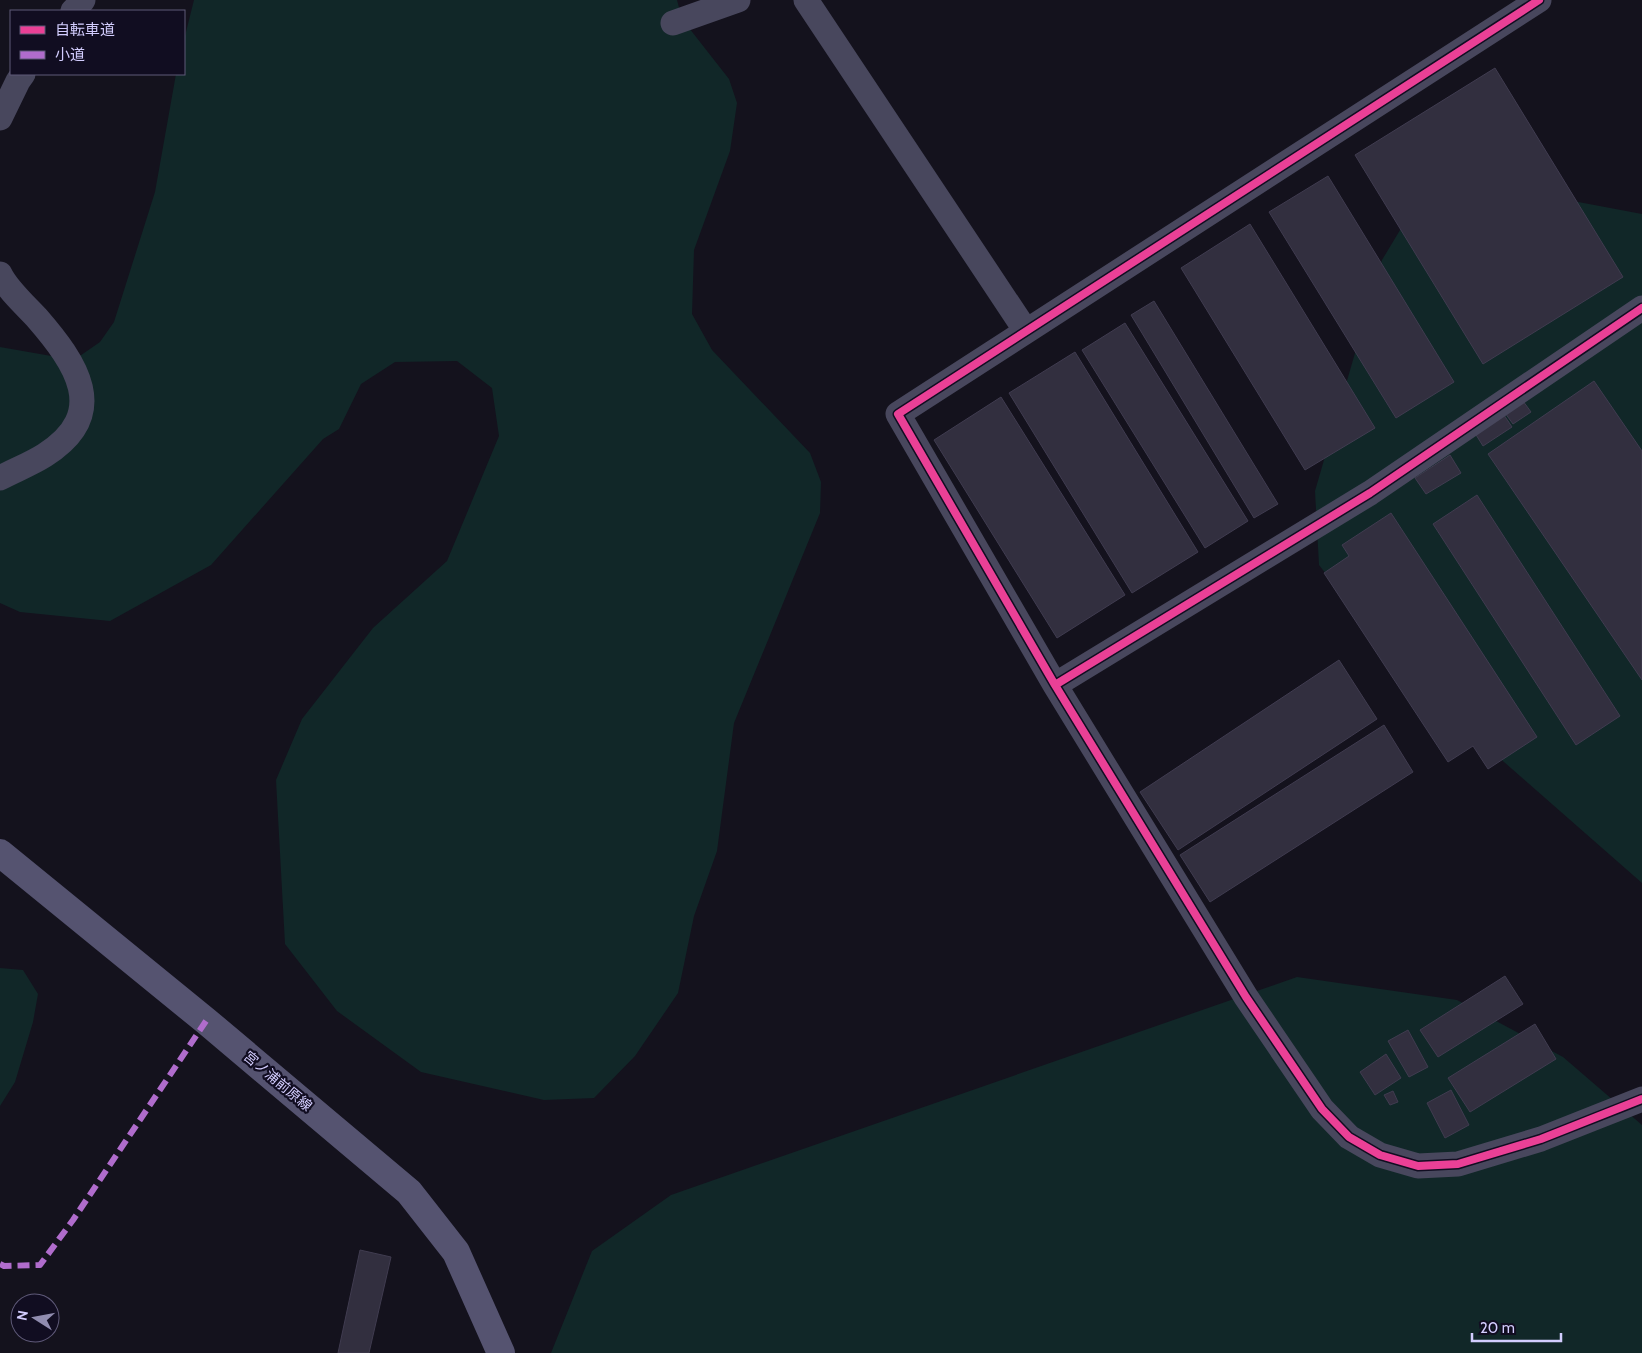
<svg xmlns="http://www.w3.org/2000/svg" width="1642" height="1353" font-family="Cabin,'Noto Sans JP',sans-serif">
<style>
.green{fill:#112728}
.building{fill:#322f3f;stroke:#403c50}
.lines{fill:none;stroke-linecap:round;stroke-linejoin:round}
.minor{stroke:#48475d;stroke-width:25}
.secondary{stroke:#555370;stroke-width:28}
.quiet{stroke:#b06ccc;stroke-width:6;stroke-dasharray:12 6;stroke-linecap:butt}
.cycleway-casing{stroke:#110d21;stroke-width:11}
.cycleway{stroke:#ea4096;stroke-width:8}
.labels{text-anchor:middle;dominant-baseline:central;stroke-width:4.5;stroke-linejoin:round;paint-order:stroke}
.street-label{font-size:14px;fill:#d3cdfe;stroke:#110d21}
</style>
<rect width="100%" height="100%" fill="#14121d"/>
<path class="green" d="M194,0H677L682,19L729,79L737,103L730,151L694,250L692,314L712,350L810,453L821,482L820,513L734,723L717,851L694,916L678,993L635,1056L594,1098L544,1100L421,1072L337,1011L285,944L276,780L302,719L373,628L447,561L499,436L492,388L457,361L395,362L361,384L339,429L323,439L211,565L110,621L20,612L0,603V347L74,360L100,342L114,322L155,192L176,74H184V40Z
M1426,187L1509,189L1642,214V883L1406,676L1319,565L1315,491L1382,260Z
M0,968L23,970L38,994L33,1022L15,1082L0,1106Z
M1297,977L1457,1000L1563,1057L1642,1125V1353H551L592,1251L671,1195Z"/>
<path class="building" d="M1495,68L1623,277L1483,364L1355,155Z
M1328,176L1454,382L1396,418L1269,212Z
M1250,224L1375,428L1305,470L1181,268Z
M1154,301L1278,504L1254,518L1131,315Z
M1125,323L1248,521L1205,548L1082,350Z
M1075,352L1198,552L1132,593L1009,393Z
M1594,381L1642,451V680L1488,454Z
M1001,397L1125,595L1057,638L934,440Z
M1523,401L1531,412L1513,424L1505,413Z
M1502,412L1512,427L1483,446L1473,430Z
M1450,455L1461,473L1426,494L1415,478Z
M1477,495L1620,716L1576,745L1433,524Z
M1391,513L1537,737L1488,769L1473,746L1448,762L1324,573L1349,556L1342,545Z
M1339,660L1377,719L1178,850L1140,792Z
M1384,725L1413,772L1210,902L1180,855Z
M1505,976L1523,1004L1438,1057L1420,1030Z
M1535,1024L1556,1059L1470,1112L1448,1078Z
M1408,1030L1428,1067L1409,1077L1388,1041Z
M1386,1054L1401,1078L1375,1095L1360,1072Z
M1451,1090L1469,1125L1445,1138L1427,1103Z
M1393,1091L1398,1102L1390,1105L1384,1095Z
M360,1250L391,1257L369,1353H338Z"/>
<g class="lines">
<path class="minor" d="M806,0L1026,331
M1539,0L898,414L1055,685L1246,997L1322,1109L1349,1137L1380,1155L1418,1166L1458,1164L1541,1139L1642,1099
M73,11L83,0
M673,23L738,0
M0,118L18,81L23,74
M0,274C7,289 26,306 37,318C76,363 111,413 45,455C31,464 15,470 0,478
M1055,685L1370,493L1642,308"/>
<path class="secondary" d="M0,853L206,1021L409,1192L456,1252L501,1353"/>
<path class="quiet" d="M0,1264L4,1266L40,1265L73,1220L206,1021"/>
<defs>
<path id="cycleway" d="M1539,0L898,414L1055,685L1246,997L1322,1109L1349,1137L1380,1155L1418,1166L1458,1164L1541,1139L1642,1099
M1055,685L1370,493L1642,308"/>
</defs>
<use href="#cycleway" class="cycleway-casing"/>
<use href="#cycleway" class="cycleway"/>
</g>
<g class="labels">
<g class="street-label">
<text transform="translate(278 1081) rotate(40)">宮ノ浦前原線</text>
</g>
</g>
<rect x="10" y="10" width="175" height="65" fill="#110d21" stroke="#5f5a79"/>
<rect x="20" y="26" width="25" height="8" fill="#ea4096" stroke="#5f5a79"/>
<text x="55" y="35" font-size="15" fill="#d3cdfe">自転車道</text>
<rect x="20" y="51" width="25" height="8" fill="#b06ccc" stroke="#5f5a79"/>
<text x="55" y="60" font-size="15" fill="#d3cdfe">小道</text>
<g transform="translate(35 1318) rotate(281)"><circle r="24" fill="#110d21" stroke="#5f5a79"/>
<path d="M0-4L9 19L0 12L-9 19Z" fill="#908caf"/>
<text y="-8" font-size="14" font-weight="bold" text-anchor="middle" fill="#d3cdfe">N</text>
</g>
<path d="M1472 1333v8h89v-8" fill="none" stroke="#d3cdfe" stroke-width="2.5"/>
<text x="1480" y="1333" font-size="15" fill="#d3cdfe" stroke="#110d21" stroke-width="4" paint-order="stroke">20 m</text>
</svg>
